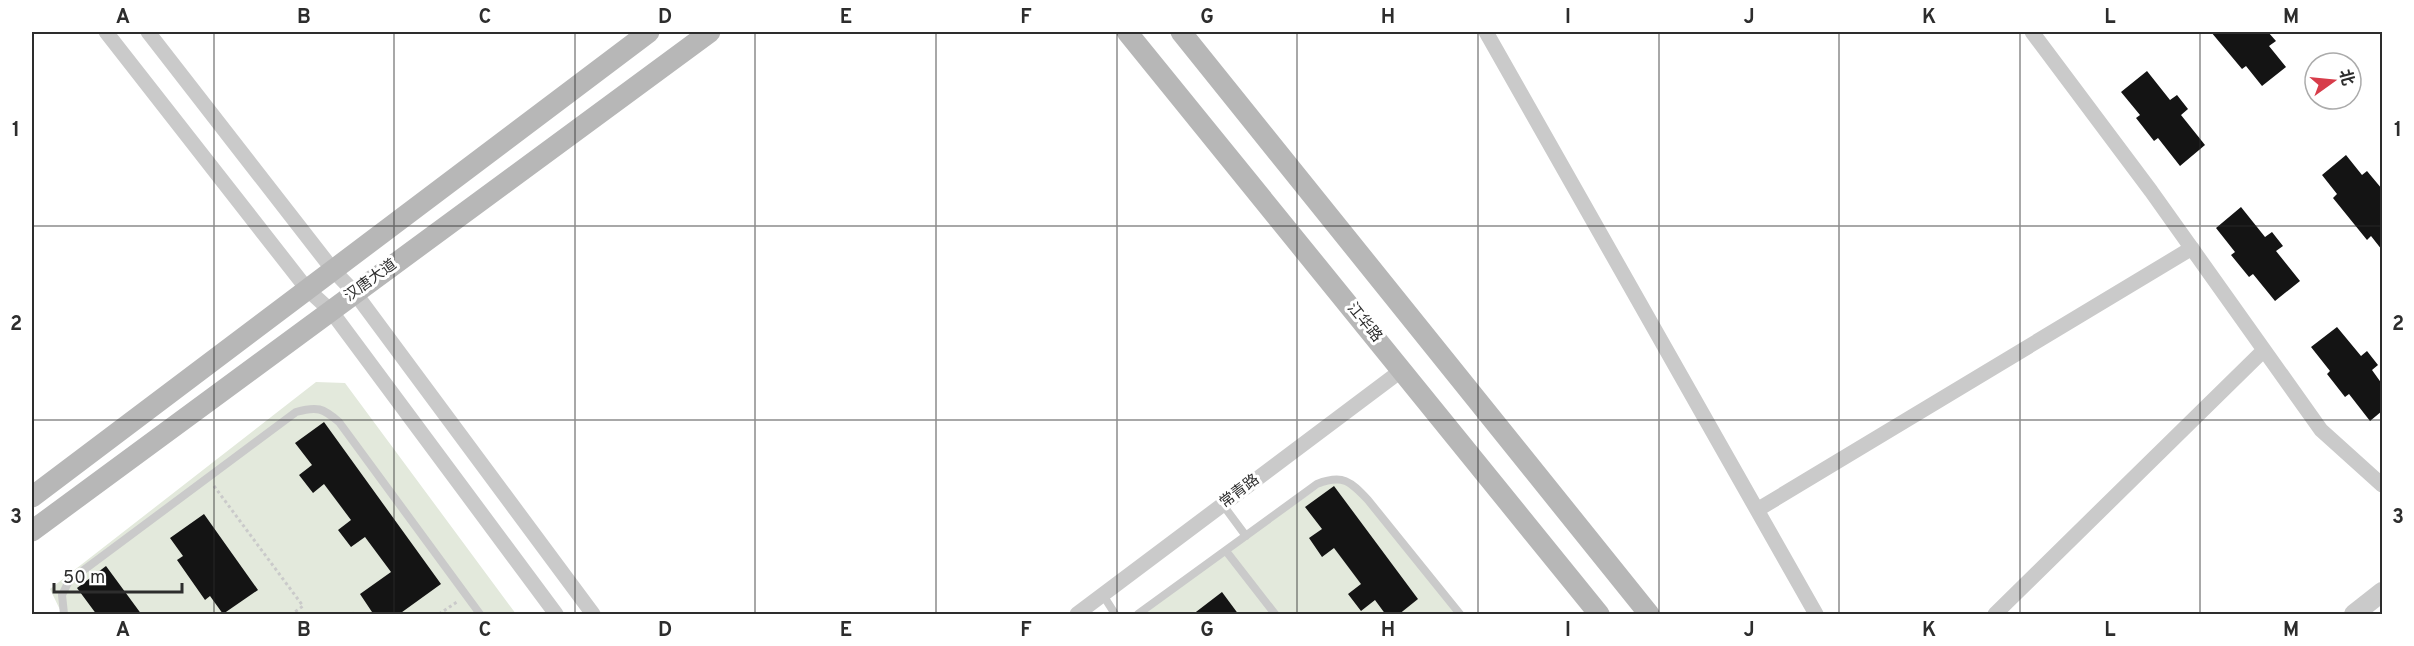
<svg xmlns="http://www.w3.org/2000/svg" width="2414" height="646" font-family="Overpass,'Noto Sans SC',sans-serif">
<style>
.green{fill:#e3e9dc}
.building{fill:#141414}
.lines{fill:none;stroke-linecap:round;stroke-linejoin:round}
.path{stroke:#cacaca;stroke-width:3;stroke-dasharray:3 3;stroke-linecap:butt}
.service{stroke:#cacaca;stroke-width:8}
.minor{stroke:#cacaca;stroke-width:15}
.tertiary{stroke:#cacaca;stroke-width:20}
.secondary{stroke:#b7b7b7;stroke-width:21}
.grid{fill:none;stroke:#2d2d2d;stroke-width:1.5;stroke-opacity:0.55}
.labels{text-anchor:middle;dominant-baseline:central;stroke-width:6;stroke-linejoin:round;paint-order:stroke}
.street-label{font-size:15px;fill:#2d2d2d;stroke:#fff}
.neatline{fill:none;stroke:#2d2d2d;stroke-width:2}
.grid-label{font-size:20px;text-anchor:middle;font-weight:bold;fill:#2d2d2d}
</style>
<rect width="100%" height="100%" fill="#fff"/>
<path class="green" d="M316,382L345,383L516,614H62L50,589Z
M1334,477L1351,483L1460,614H1138Z"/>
<path class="building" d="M2211,32H2268L2276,41L2269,46L2286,67L2262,86L2246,66L2242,69Z
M2147,71L2170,100L2177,95L2188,109L2181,115L2205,145L2180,166L2158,138L2154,141L2136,118L2140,115L2121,92Z
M2346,155L2362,175L2367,171L2382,189V250L2371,236L2367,240L2333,198L2337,194L2322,175Z
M2241,207L2265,237L2272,232L2283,246L2276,251L2300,281L2275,301L2253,274L2249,277L2231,255L2235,252L2216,228Z
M2337,327L2361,356L2367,351L2378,365L2372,370L2382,384V411L2370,421L2349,394L2345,397L2327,374L2330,371L2311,347Z
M324,422L441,584L398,615H374L360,594L391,572L365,537L351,547L338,530L351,520L324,484L313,493L299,475L312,465L295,443Z
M1334,486L1418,599L1398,615H1386L1375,600L1361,611L1348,594L1361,584L1334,548L1322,557L1309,538L1322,529L1305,507Z
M204,514L258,590L223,614L210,596L205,600L177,560L183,556L170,538Z
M106,566L142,615H97L77,588Z
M1222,592L1239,615H1192Z"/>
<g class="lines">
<path class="path" d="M214,486L303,606L292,614
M351,614L354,613L356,614
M439,614L457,602"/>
<path class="service" d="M1223,505L1246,536
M1226,551L1275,614
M1103,595L1115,614
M64,614L62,595L69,581L296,412C317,406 323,408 339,422L480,614
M1138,614L1317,484C1343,474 1350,481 1368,500L1460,614"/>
<path class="minor" d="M106,32L307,289L331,311L556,614
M148,32L333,270L355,293L593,614
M1486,32L1816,614
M2032,32L2151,191L2321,430L2382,485
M1757,510L2192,248
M1077,614L1402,370
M1995,614L2263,351"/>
<path class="tertiary" d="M2354,614L2382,592"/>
<path class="secondary" d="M1127,32L1599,614
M1181,32L1649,614
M32,497L649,32
M32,531L710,32"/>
</g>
<path class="grid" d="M214,32V614M394,32V614M575,32V614M755,32V614M936,32V614M1117,32V614M1297,32V614M1478,32V614M1659,32V614M1839,32V614M2020,32V614M2200,32V614M32,226H2382M32,420H2382"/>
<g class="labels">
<g class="street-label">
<text transform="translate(371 281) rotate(-36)">汉唐大道</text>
<text transform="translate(1364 323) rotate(51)">江华路</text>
<text transform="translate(1240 492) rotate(-37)">常青路</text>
</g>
</g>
<rect width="2414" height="646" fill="none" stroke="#ffffff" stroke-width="66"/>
<g transform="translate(2333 81) rotate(75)"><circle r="28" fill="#ffffff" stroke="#ababab" stroke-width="1.5"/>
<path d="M0-4.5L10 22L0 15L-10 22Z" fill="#d73c4a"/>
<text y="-9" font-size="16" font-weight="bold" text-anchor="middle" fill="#2d2d2d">北</text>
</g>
<path d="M54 583v9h128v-9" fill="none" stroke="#2d2d2d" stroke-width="3"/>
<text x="63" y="583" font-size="18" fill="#2d2d2d" stroke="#ffffff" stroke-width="4.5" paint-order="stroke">50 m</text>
<rect x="33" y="33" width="2348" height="580" class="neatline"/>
<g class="grid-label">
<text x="123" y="23">A</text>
<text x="304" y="23">B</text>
<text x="485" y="23">C</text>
<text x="665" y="23">D</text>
<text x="846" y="23">E</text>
<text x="1026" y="23">F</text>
<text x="1207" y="23">G</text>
<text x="1388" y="23">H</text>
<text x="1568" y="23">I</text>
<text x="1749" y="23">J</text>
<text x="1929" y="23">K</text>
<text x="2110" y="23">L</text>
<text x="2291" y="23">M</text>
<text x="16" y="136">1</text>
<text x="2398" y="136">1</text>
<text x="16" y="330">2</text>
<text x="2398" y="330">2</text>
<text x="16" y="523">3</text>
<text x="2398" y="523">3</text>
<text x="123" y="636">A</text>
<text x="304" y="636">B</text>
<text x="485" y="636">C</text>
<text x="665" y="636">D</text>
<text x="846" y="636">E</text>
<text x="1026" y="636">F</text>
<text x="1207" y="636">G</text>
<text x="1388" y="636">H</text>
<text x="1568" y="636">I</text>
<text x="1749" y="636">J</text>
<text x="1929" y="636">K</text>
<text x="2110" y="636">L</text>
<text x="2291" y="636">M</text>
</g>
</svg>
